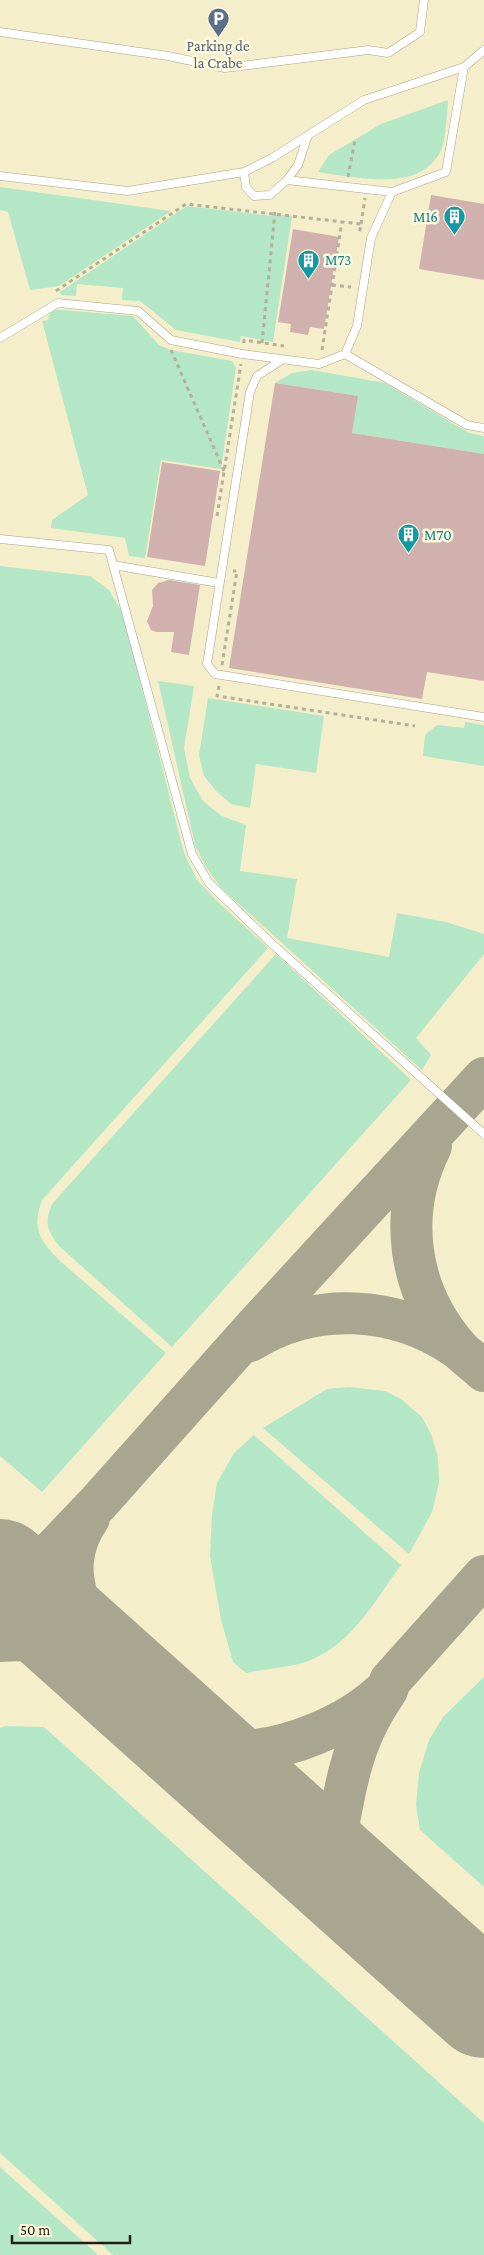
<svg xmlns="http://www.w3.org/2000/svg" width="484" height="2255" font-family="'Crimson Pro',serif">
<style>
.built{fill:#f5eecb}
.green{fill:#b4e7c6}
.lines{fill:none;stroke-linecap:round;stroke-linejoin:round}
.taxiway{stroke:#a9a690;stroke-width:42}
.runway{stroke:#a9a690;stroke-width:106}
.building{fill:#d0b1ae}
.service-casing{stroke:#a8a389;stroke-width:9}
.path{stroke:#b4b09a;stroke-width:3;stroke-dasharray:4 4;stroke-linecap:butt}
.service{stroke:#fff;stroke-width:8}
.labels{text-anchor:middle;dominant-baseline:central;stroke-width:5;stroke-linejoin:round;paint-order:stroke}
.service-label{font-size:15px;fill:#4e5e75;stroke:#fffade}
.culture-label{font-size:15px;fill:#0d838f;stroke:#fffade;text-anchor:start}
</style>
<rect width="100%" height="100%" fill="#fffade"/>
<path class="built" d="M0,0H484V2255H0Z"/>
<path class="green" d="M448,100C447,114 446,139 441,150C421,194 355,177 318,172L329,155L381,124Z
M0,187L171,211L59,286L30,290L8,212L0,210Z
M187,206L272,216L273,214L292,216L273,342L241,336L240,342L176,330L140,301L122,300L123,288L77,284L76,296L61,295L60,292Z
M50,309L133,316L159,345L171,350L232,361L236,367L221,469L161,460L145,558L129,556L125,538L51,528L52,520L88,495L42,321L48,320Z
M312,370L385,383L469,433L484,436V454L352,433L357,396L275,383L292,373Z
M0,566L90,576L109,590L123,614L184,853L197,880L218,902L268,948L42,1200C32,1229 39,1239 59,1260L166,1353L42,1492L0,1456Z
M158,681L194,686L184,748L190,778L203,801L222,816L246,825L240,871L297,879L287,938L389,957L397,913L446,922L484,934V954L416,1038L431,1055L422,1070L220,887L205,865L195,845Z
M208,698L324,716L316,773L256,764L250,808L231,804L216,791L204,776L199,755Z
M465,722L484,725V766L423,756L425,735L437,725L464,728Z
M276,954L411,1080L172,1347L59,1246C47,1229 44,1224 52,1204Z
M349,1387L385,1391L401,1399L422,1417L431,1434L438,1457L439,1483L432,1512L409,1554L263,1428L327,1389Z
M254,1435L401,1565C376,1599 354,1641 313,1659C293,1668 267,1668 246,1673L233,1662L221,1620L210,1556L212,1515L217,1483L234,1453Z
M484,1677V1887L420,1830L416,1805L419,1773L429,1740L443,1717Z
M6,1726L44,1727L484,2123V2255H113L0,2153V1728Z
M0,2167L98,2255H0Z"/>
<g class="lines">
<path class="taxiway" d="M431,1146C397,1214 408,1291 458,1348C465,1356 476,1363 484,1371
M250,1341C314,1301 395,1305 457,1348
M89,1518C80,1531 74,1546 73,1561C70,1586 90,1648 105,1668
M0,1606L99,1502L256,1326L484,1078
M0,1641C40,1638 73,1643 105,1668
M179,1732C197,1743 219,1751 241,1751C288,1750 347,1725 381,1694
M364,1897C352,1884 341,1865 338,1847C336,1831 340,1816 343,1801C351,1758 362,1726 387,1690L390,1681L484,1576"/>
<path class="runway" d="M0,1572L484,2005"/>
</g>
<path class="building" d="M431,195L484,204V280L419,269Z
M293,229L339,237L324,329L310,327L308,335L290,332L291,324L278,322Z
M275,383L358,396L352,433L484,454V681L427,672L422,699L229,668Z
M162,462L220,471L205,566L147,557Z
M169,580L200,585L189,655L171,652L174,632H156L151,630L147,621L153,606L152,590L158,583Z"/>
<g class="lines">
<defs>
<path id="service" d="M0,32L168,56L225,68L368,50L388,53L420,32L424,0
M244,172L246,187L254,196L270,195L287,180L298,165L308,135
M0,176L128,191L244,172L272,158L364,100L464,67L484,50
M287,180L392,192L446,172L464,67
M0,338L58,303L138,311L171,340L242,354L319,364L345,354L357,326L371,238L392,192
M345,354L467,425L484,428
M282,360L257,376L250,392L207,664L215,674L484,717
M0,539L109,550L192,854L209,883L270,942L484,1134
M113,565L219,583"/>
</defs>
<use href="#service" class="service-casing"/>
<path class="path" d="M348,177L355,140
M361,224L365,198
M332,285L351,287
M56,291L186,204L361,224L359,235
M244,343V340L284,346
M262,343L275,212
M171,350L224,471
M322,350L342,221
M217,516L241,364
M222,665L237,571H233
M219,686L217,696L415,726"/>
<use href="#service" class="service"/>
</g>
<defs>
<symbol id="parking-pin" viewBox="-11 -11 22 30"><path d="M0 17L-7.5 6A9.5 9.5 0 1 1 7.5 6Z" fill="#5c6f8a" stroke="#fffade"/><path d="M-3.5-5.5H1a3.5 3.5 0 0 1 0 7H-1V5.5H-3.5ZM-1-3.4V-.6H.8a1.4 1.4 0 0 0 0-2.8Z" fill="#fff"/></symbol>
<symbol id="building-pin" viewBox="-11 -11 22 30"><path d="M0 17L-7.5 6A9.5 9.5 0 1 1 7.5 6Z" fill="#0f9aa8" stroke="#fffade"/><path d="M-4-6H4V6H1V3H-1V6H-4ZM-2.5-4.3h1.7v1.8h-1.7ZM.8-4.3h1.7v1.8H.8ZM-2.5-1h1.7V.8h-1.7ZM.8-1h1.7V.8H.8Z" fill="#fff"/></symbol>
</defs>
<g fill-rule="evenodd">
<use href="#parking-pin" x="206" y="6" width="25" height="34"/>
<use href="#building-pin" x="442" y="204" width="25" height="34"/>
<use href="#building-pin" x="296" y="248" width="25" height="34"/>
<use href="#building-pin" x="396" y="522" width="25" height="34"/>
</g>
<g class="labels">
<g class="service-label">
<text x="218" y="46">Parking de<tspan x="218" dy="17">la Crabe</tspan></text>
</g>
<g class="culture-label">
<text x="438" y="217" text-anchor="end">M16</text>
<text x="325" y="260">M73</text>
<text x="424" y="535">M70</text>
</g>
</g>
<path d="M12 2235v8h118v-8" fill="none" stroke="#201e14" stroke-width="2.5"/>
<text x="20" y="2235" font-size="15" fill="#201e14" stroke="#fffade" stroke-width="4" paint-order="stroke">50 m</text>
</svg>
